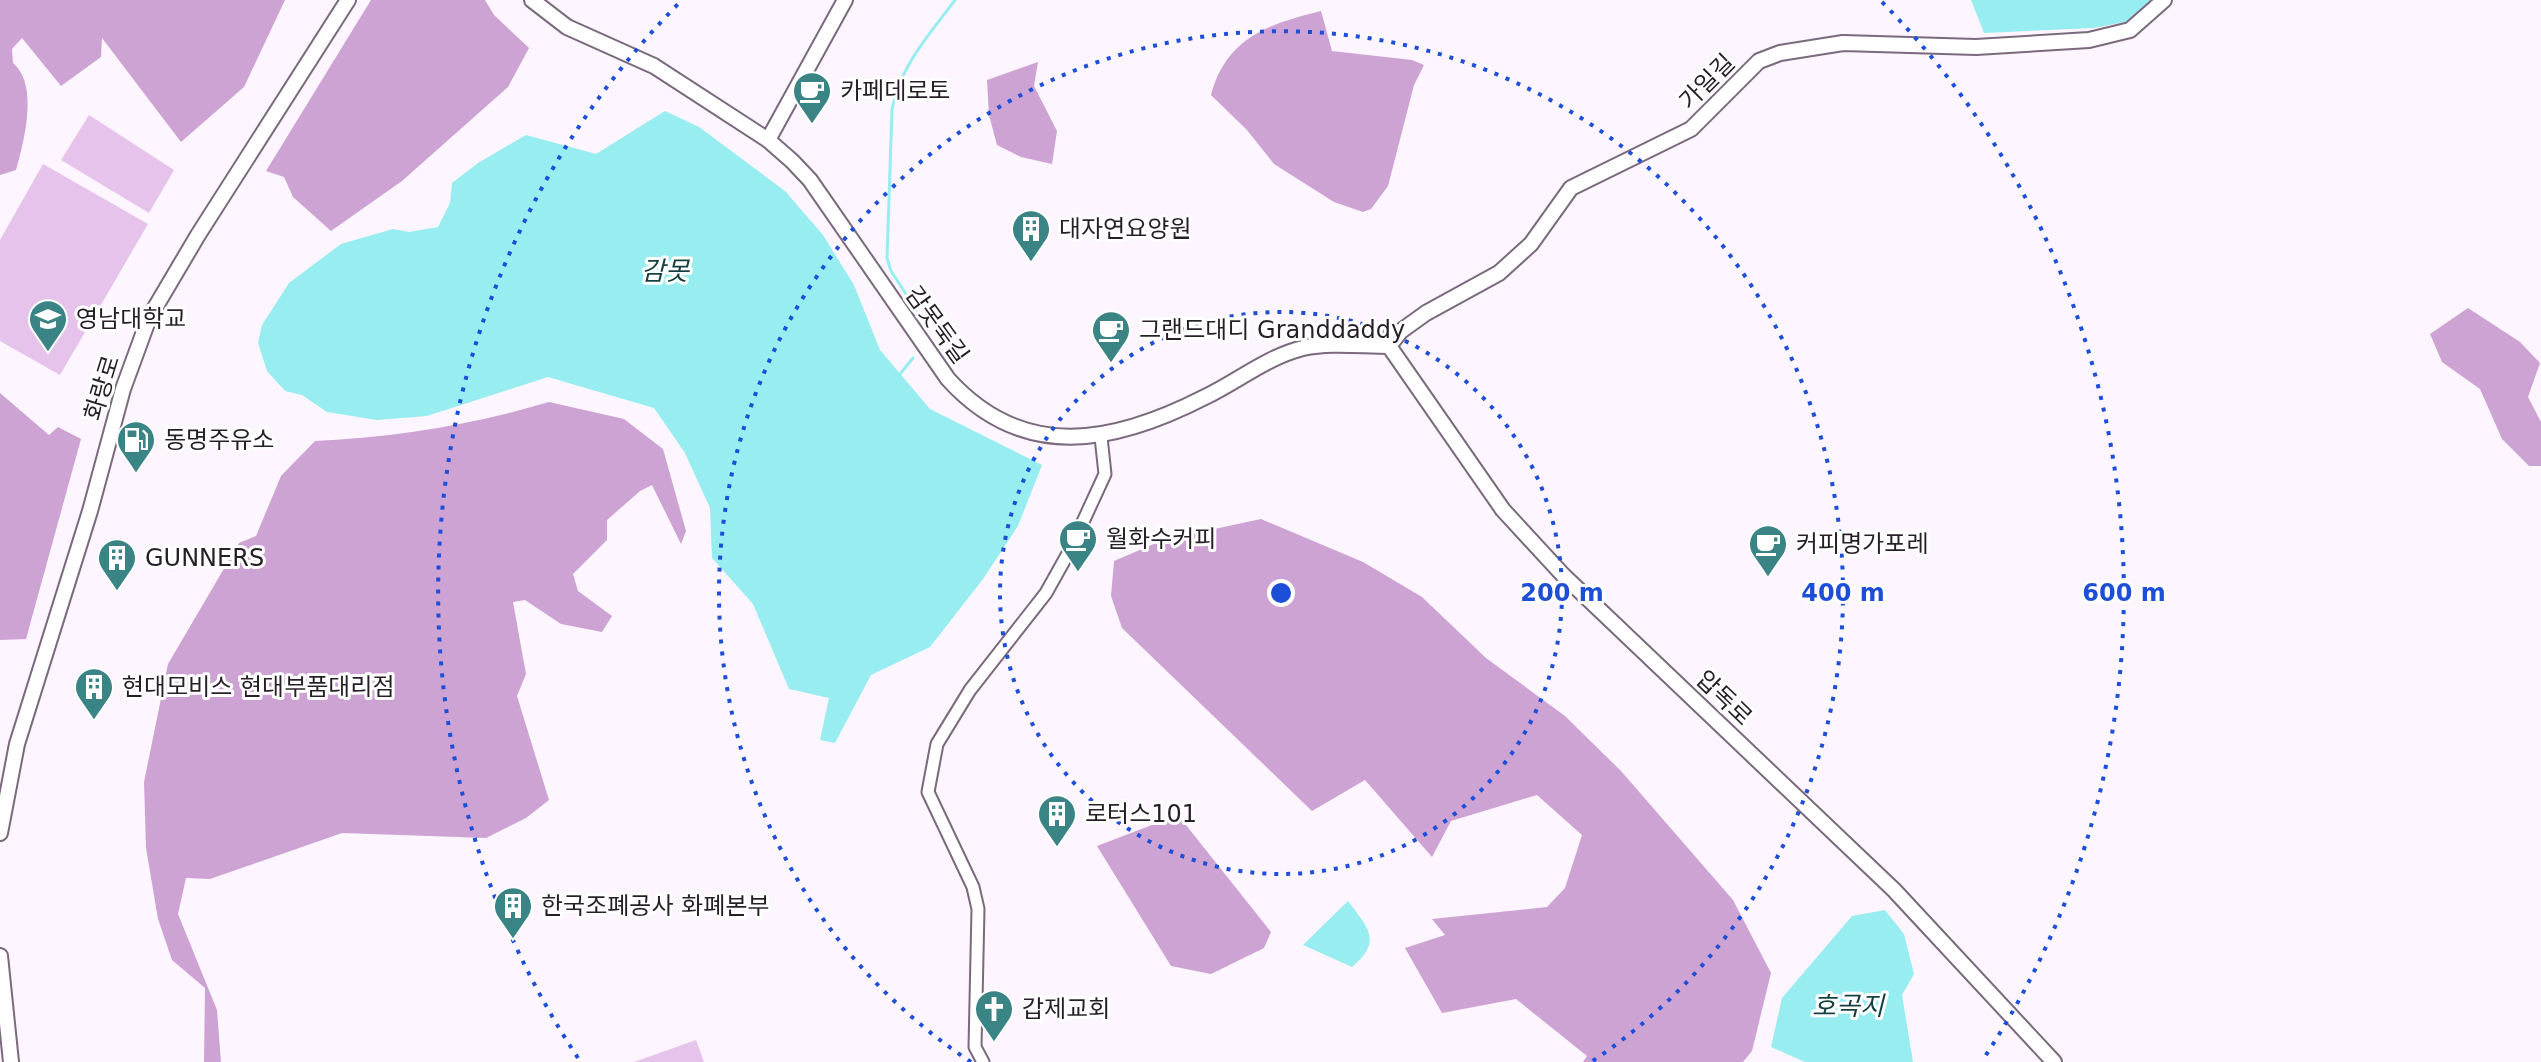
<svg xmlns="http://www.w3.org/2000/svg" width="2541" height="1062" font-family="'DejaVu Sans','Noto Sans KR',sans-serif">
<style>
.green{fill:#e5c3eb}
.forest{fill:#cda3d4}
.water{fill:#97edef}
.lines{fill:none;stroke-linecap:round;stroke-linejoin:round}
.stream{stroke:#97edef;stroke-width:3}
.minor-casing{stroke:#7b697e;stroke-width:15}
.tertiary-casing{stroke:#7b697e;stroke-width:18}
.minor{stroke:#fff;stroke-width:11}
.tertiary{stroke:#fff;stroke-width:14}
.ring{fill:none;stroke:#1d4ed8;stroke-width:4;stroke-dasharray:4 8}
.labels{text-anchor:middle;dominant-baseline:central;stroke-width:6;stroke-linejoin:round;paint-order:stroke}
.street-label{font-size:24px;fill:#271f28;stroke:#fff}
.poi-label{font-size:24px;fill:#271f28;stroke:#fff;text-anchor:start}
.water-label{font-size:26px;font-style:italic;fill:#163f40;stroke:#fff}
.centre{fill:#1d4ed8;stroke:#fff;stroke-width:4}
.ring-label{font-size:24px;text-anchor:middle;font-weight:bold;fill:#1d4ed8;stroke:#fff;stroke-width:6;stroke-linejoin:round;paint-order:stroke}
</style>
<rect width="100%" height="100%" fill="#fdf5ff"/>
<path class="green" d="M89,115L174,170L149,213L61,160Z
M43,164L148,224L60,375L0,341V240Z
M696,1040L704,1062H634Z"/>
<path class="forest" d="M0,0H285L244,87L181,142L102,38L101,57L61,86L22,38L12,49L13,63C39,85 24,141 16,170L0,175Z
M371,0H485L494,15L529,48L508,87L402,181L331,231L293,197L284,177L266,171Z
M1321,11L1332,51L1412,60L1424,65L1414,85L1388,186L1371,209L1363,212L1334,202L1274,164L1247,130L1211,95C1226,38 1268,24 1321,11Z
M1038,62L1034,86L1057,131L1052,164L1021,157L997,145L989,115L987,80Z
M2468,308L2520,342L2540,363L2528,397L2541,422V466H2529L2502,439L2480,389L2442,362L2430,334Z
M0,393L49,435L58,427L81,439L26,639L0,640Z
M549,402L624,419L663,449L686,531L681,544L652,485L640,491L607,520V540L573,574L578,591L612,616L602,632L561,624L525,600L513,602L526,674L517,696L549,800L526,818L486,838L342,833L210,879L186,878L178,914L217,1010L221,1062H204L205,988L172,960L158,919L146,848L144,782L168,664L239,543L256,536L281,476L315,441C396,437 471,425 549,402Z
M1261,519L1363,562L1422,597L1486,658L1565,716L1621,771L1733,900L1771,973L1752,1051L1743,1062H1583L1587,1056L1516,999L1442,1013L1405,948L1445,935L1432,919L1547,907L1565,888L1582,835L1537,795L1451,821L1432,857L1365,780L1312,811L1122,628L1111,596L1114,561L1163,540Z
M1178,815L1271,932L1264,948L1211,974L1171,966L1097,846Z"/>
<path class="water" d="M1971,0H2154L2129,21L2094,28L1984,33Z
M665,111L699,127L785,191L823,235L854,285L880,350L930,409L1042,465L1018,526L983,579L930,647L871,675L835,743L820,740L829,698L789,689L753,604L712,558L710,508L685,453L654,408L548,377L427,416L377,420L327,412L302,395L285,391L267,371L258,343L262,325L289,283L341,244L393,229L409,232L438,227L450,203L452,183L478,163L526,135L596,154Z
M1348,901C1368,928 1383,941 1352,967L1303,945Z
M1885,910L1904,934L1914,974L1902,995L1913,1062H1805L1771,1047L1782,998L1852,916Z"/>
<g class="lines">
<path class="stream" d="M921,317L891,271L887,258L892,110C899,67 930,34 955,0
M900,374L913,358"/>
<defs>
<path id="minor" d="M983,1062L975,1047L978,909L973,887L928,792L937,744L970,690L1046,593L1070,550L1105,474L1101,437"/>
<path id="tertiary" d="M532,0L567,27L654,66L768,140L792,161L810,180L948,379C1024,463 1115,443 1205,397C1238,381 1267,357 1303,348C1330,342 1361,346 1389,346
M768,140L845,0
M1389,346L1503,510L1563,575L1894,890L2054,1062
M1389,346L1401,331L1426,313L1499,273L1531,244L1571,188L1691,129L1759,61L1780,53L1843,43L1976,47L2089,40L2130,30L2164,0
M0,833L17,744L90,511L123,389L149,318L198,235L348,0
M0,956L11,1062"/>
</defs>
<use href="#minor" class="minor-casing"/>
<use href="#tertiary" class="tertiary-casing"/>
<use href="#minor" class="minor"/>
<use href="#tertiary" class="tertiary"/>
</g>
<g class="ring">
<circle cx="1281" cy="593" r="281"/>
<path d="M971 1062A562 562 0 1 1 1591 1062"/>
<path d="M578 1058A843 843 0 0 1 680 2M1882 2A843 843 0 0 1 1984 1058"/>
</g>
<defs>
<symbol id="cafe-pin" viewBox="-11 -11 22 30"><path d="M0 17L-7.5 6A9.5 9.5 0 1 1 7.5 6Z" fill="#3b8486" stroke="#fff"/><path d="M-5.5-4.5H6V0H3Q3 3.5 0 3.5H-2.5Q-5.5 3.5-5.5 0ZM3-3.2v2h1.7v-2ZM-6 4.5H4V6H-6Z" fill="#fff"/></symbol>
<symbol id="building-pin" viewBox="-11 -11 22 30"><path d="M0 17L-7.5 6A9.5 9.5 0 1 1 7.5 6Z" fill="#3b8486" stroke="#fff"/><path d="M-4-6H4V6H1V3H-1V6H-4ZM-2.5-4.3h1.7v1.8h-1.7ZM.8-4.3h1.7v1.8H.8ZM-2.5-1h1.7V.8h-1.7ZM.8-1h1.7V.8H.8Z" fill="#fff"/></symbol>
<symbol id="university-pin" viewBox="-11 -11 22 30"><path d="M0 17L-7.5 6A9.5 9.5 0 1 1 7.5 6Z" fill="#3b8486" stroke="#fff"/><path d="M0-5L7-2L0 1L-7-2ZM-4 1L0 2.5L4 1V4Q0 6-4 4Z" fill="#fff"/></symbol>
<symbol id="fuel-pin" viewBox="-11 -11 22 30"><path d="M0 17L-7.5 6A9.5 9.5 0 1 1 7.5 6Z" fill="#3b8486" stroke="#fff"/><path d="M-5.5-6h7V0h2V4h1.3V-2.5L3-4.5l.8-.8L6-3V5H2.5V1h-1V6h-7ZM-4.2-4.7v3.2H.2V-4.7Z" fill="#fff"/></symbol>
<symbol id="church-pin" viewBox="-11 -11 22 30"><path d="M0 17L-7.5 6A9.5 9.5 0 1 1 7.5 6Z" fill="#3b8486" stroke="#fff"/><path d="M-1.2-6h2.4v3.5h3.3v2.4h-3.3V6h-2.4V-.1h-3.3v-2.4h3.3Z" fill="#fff"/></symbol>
</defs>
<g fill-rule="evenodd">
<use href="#cafe-pin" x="790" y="69" width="44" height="60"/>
<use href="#building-pin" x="1009" y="207" width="44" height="60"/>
<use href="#university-pin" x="26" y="297" width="44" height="60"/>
<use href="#cafe-pin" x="1089" y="308" width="44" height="60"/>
<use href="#fuel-pin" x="114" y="418" width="44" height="60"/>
<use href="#cafe-pin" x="1056" y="517" width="44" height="60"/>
<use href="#cafe-pin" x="1746" y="522" width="44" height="60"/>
<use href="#building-pin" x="95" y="536" width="44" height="60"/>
<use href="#building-pin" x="72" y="665" width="44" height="60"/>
<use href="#building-pin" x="1035" y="792" width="44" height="60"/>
<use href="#building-pin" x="491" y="884" width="44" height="60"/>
<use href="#church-pin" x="972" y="987" width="44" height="60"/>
</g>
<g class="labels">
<g class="street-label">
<text transform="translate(1707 82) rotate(-45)">가일길</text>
<text transform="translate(937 325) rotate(54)">감못둑길</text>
<text transform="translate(102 388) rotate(-73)">화랑로</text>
<text transform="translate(1724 698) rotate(44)">압독로</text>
</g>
<g class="poi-label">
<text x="840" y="91">카페데로토</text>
<text x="1059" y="229">대자연요양원</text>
<text x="76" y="319">영남대학교</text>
<text x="1139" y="330">그랜드대디 Granddaddy</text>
<text x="164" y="440">동명주유소</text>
<text x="1106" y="539">월화수커피</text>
<text x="1796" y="544">커피명가포레</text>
<text x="145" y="558">GUNNERS</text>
<text x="122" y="687">현대모비스 현대부품대리점</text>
<text x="1085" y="814">로터스101</text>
<text x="541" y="906">한국조폐공사 화폐본부</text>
<text x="1022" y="1009">갑제교회</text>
</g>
<g class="water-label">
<text x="665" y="271">감못</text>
<text x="1848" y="1006">호곡지</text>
</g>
</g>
<circle cx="1281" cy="593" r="12" class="centre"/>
<g class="ring-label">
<text x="1562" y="601">200 m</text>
<text x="1843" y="601">400 m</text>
<text x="2124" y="601">600 m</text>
</g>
</svg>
